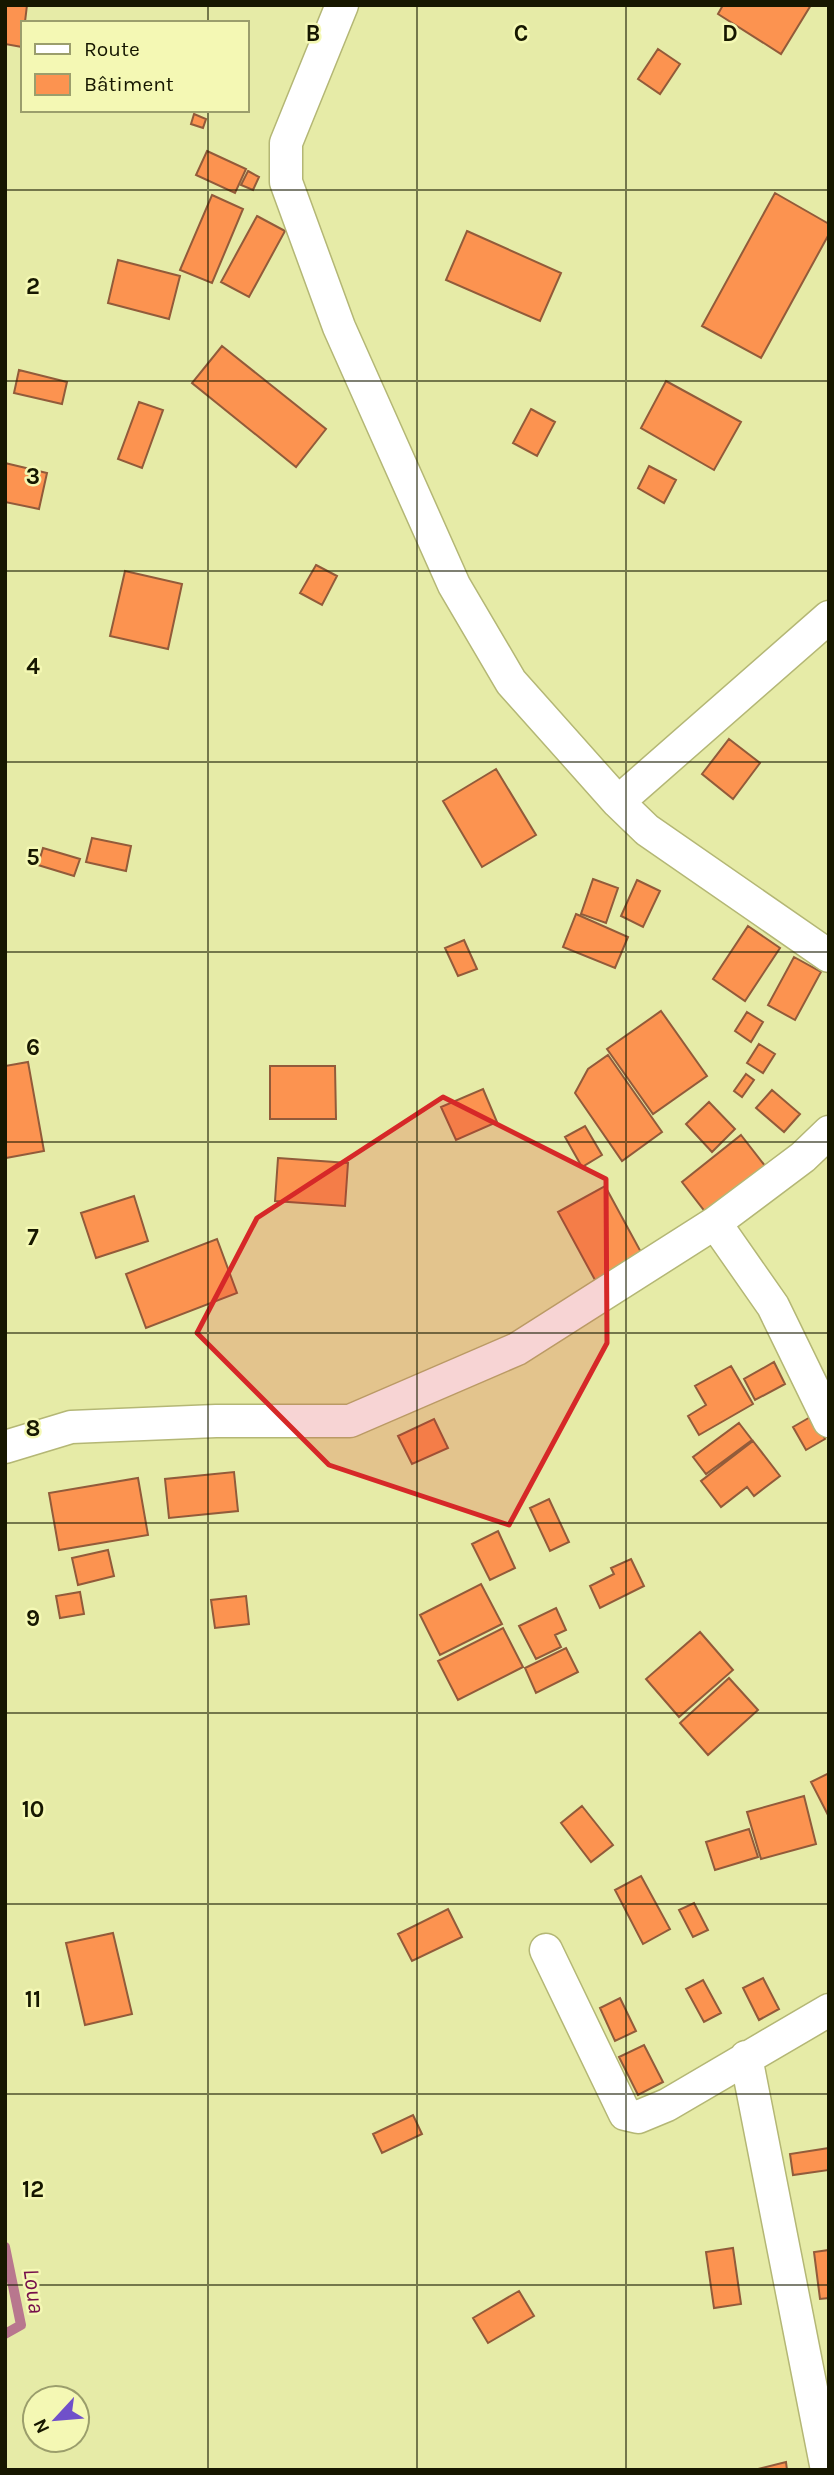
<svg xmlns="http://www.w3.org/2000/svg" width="834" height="2475" font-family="Karla,sans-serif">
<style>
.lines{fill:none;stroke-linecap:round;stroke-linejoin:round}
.stream{stroke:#b8778e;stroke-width:10}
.building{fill:#fc9350;stroke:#925b3a;stroke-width:2}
.minor-casing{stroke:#b4b775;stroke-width:35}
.minor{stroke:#fff;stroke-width:32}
.marked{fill:#d62828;fill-opacity:0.2;stroke:#d62828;stroke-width:5;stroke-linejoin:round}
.grid{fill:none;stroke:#161700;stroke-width:2;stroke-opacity:0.55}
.labels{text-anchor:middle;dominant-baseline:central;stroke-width:5;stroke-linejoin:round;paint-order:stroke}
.water-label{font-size:23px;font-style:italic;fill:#750e4b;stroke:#f4f8b4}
.grid-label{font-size:23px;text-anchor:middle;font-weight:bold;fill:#161700;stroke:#f4f8b4;stroke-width:5;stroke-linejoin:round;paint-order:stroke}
</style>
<rect width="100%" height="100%" fill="#e6eba7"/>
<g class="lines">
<path class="stream" d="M5,2247L21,2325L5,2334"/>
</g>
<path class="building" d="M5,5H27L22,47L5,44Z
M723,5H811L781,54L718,14Z
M658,49L680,64L660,94L638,79Z
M194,114L206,119L203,128L191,124Z
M207,151L246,169L235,193L196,175Z
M248,171L259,177L253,190L241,185Z
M775,193L829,224V234L761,358L702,326Z
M212,195L243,209L212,283L180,270Z
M257,216L285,231L249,297L221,282Z
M467,231L561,273L540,321L446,280Z
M118,260L180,276L169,319L108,303Z
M222,346L326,429L296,467L192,383Z
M19,370L67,382L62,404L14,393Z
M666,381L741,422L714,470L641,428Z
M139,402L163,410L142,468L118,459Z
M531,409L555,422L537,456L513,443Z
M5,463L47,473L39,509L5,502Z
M649,466L676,480L664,503L638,488Z
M316,565L337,576L322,605L300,593Z
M125,571L182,584L168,649L110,636Z
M729,739L760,763L733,799L702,774Z
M496,769L536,835L482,867L443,801Z
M92,838L131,846L126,871L86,862Z
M43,848L80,859L74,876L38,865Z
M593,879L618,888L606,923L581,914Z
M637,880L660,891L643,927L621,916Z
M576,914L628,937L615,968L563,947Z
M748,926L780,948L745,1001L713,979Z
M464,940L477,969L458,976L445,948Z
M794,957L821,972L795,1020L768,1005Z
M661,1011L707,1076L653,1114L607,1049Z
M747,1012L763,1022L751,1042L735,1031Z
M759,1044L775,1054L763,1073L747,1063Z
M608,1055L662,1132L622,1161L575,1093L588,1069Z
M28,1062L44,1151L6,1158L5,1066Z
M270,1066H335L336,1119H270Z
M746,1074L754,1080L742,1097L734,1091Z
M483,1089L497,1122L456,1140L441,1107Z
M772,1090L800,1114L784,1132L756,1108Z
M709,1102L735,1129L712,1152L686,1124Z
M585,1126L602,1155L582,1167L565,1137Z
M741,1135L769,1171L710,1218L682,1182Z
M278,1158L348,1163L345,1206L275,1201Z
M605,1186L642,1254L595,1280L558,1212Z
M134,1196L148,1241L96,1258L81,1213Z
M217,1239L237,1293L146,1328L126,1274Z
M774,1362L785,1384L755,1400L744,1379Z
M731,1366L753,1404L699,1435L688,1416L706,1405L695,1386Z
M812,1416L825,1439L806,1450L793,1427Z
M434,1419L448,1448L412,1464L398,1436Z
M739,1423L752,1440L706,1474L693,1457Z
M753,1441L780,1476L754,1496L747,1487L721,1507L701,1481Z
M234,1472L238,1511L169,1518L165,1479Z
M138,1478L148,1535L59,1550L49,1493Z
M549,1499L569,1542L550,1551L530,1508Z
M498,1531L515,1568L490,1580L472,1544Z
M108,1550L114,1576L78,1585L72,1558Z
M631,1559L644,1586L600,1608L590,1586L614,1574L611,1568Z
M481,1584L502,1624L440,1655L420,1615Z
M80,1592L84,1614L60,1618L56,1596Z
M246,1596L249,1624L215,1628L211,1600Z
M556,1608L566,1630L555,1635L561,1647L536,1659L519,1626Z
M503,1628L523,1667L458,1700L438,1661Z
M700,1632L733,1670L679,1717L646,1679Z
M566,1648L578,1672L536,1693L525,1668Z
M729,1678L758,1710L708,1755L680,1723Z
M829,1773V1817L811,1782Z
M804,1796L816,1844L761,1859L747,1812Z
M582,1806L613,1845L591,1862L561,1823Z
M749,1829L758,1857L715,1870L706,1842Z
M641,1876L670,1929L643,1944L615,1890Z
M694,1903L708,1930L693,1937L679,1910Z
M448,1909L462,1937L412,1961L398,1934Z
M113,1933L132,2014L85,2025L66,1943Z
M763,1978L779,2009L759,2020L743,1988Z
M703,1980L721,2013L704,2022L686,1989Z
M620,1998L636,2031L615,2041L600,2008Z
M644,2045L663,2082L638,2095L619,2057Z
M413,2115L422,2134L382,2153L373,2134Z
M829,2148V2170L793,2175L790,2154Z
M733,2248L741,2304L714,2308L706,2252Z
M829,2250V2298L820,2299L814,2252Z
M519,2291L534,2316L488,2343L473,2318Z
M786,2462L787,2470H754Z"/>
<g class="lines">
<defs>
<path id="minor" d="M342,5L286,143V182L339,327L454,585L511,682L618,802L647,830L829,956
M618,802L829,617
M829,1132L803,1157L715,1223L773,1306L829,1421
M5,1447L71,1427L216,1421H350L517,1349L715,1223
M546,1950L625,2114L638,2117L667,2105L829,2010
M746,2057L827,2470"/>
</defs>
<use href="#minor" class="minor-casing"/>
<use href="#minor" class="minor"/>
</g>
<path class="marked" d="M443,1097L606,1179L607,1343L509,1525L329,1465L197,1333L257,1218Z"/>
<path class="grid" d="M208,5V23M417,5V2470M626,5V2470M208,110V2470M5,190H829M5,381H829M5,571H829M5,762H829M5,952H829M5,1142H829M5,1333H829M5,1523H829M5,1713H829M5,1904H829M5,2094H829M5,2285H829"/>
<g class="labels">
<g class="water-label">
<text transform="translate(34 2291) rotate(82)">Loua</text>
</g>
</g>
<g class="grid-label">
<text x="313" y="41">B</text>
<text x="521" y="41">C</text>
<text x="730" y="41">D</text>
<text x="33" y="294">2</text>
<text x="33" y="484">3</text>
<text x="33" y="674">4</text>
<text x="33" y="865">5</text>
<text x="33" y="1055">6</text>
<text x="33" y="1245">7</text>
<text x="33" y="1436">8</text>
<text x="33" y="1626">9</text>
<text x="33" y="1817">10</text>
<text x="33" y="2007">11</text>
<text x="33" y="2197">12</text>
</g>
<rect width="834" height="2475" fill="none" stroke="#161700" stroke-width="14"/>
<rect x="21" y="21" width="228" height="91" fill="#f4f8b4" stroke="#9b9e6c" stroke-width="2"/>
<rect x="35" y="44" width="35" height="10" fill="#ffffff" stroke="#9b9e6c" stroke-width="2"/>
<text x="84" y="56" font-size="21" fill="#161700">Route</text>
<rect x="35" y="74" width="35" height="21" fill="#fc9350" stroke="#9b9e6c" stroke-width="2"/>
<text x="84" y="91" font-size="21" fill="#161700">Bâtiment</text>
<g transform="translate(56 2419) rotate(244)"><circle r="33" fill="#f4f8b4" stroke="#9b9e6c" stroke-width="2"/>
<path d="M0-5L12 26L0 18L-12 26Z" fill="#7050ca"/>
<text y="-10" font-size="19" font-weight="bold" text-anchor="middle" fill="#161700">N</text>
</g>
</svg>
